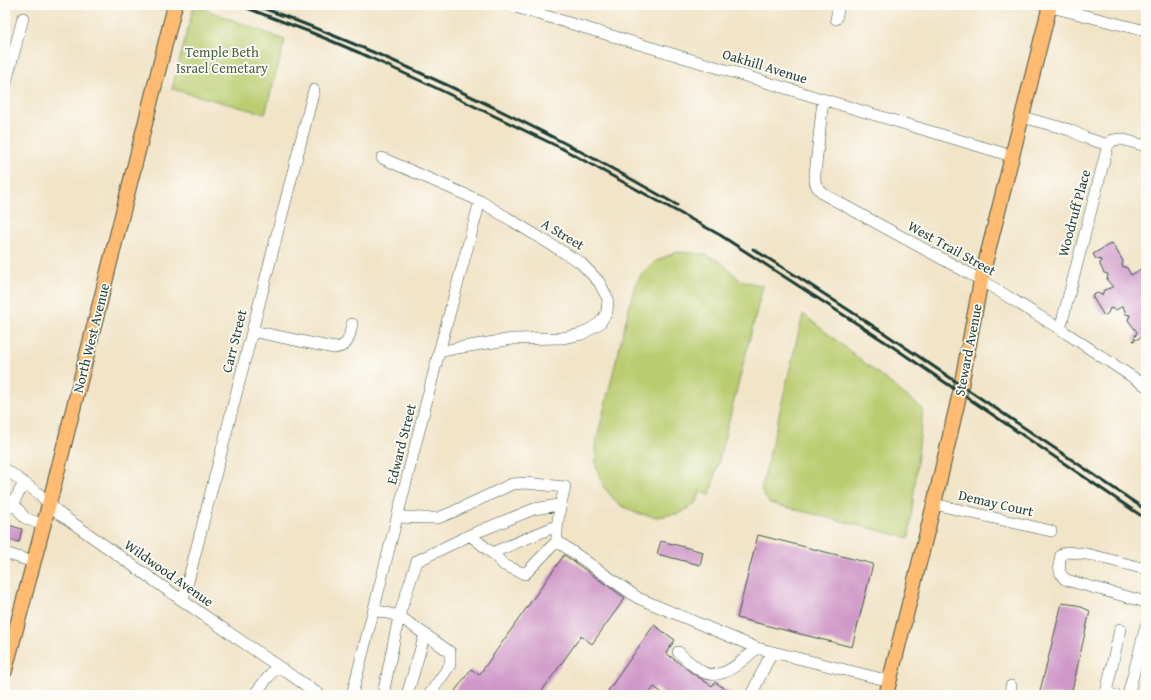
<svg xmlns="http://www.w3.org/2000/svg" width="1151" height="700" font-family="'Gentium Book Plus',serif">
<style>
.green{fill:#bacc6f;stroke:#6c8452}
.building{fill:#cf97c8}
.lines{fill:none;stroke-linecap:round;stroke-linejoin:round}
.minor-casing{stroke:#3e564a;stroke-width:12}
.major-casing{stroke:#3e564a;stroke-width:16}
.minor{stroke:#fff;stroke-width:11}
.major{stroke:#ffbb71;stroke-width:14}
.rail{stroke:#1f3d34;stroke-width:3}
.labels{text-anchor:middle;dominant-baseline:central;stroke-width:3.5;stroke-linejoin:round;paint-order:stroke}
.park-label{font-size:14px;fill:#466143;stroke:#fdfcf7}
.street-label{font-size:14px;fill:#1f3d34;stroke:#fdfcf7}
</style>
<rect width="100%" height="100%" fill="#fdfcf7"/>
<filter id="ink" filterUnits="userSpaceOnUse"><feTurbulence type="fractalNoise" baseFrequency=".025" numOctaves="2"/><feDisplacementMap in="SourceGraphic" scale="8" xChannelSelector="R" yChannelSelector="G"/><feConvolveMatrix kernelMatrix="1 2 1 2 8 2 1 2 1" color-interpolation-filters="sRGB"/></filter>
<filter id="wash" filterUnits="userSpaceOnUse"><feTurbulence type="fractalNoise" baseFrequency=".012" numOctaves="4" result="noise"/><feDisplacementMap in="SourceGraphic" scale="16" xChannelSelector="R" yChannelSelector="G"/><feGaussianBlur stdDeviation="0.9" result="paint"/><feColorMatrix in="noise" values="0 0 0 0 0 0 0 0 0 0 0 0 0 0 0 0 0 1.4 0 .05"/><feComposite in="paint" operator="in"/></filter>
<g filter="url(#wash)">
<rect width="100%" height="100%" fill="#f1e4c7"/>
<path class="green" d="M194,5L285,40L265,114L172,89Z
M676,252L704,254L721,262L740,280L763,286L710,495L700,492L697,502L681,513L657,517L635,513L617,503L603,486L596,466L595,446L634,288L642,273L656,261Z
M803,314L923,409L909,538L769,503L761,490Z"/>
<g id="blocks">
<path class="building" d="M1112,243L1123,261L1122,266L1127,268L1131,275L1146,266V294L1141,297L1145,302L1143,308L1146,309V335L1133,341L1137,332L1128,320L1130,315L1126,314L1123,306L1116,310L1110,308L1108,313L1104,316L1092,296L1097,293L1102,295L1104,290L1113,287L1107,280L1108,274L1104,273L1100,265L1101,260L1096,259L1093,254Z
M5,524L22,529L19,542L5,539Z
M758,535L873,564L852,647L737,618Z
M661,541L703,552L700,565L657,554Z
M564,555L625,598L592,644L581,636L539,695H452L471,669L479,675Z
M1062,603L1077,605L1090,611L1071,695H1039Z
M654,625L675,640L666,653L692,673L712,686L715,682L734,695H665L654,687L648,695H605Z"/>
</g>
</g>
<g filter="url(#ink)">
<use href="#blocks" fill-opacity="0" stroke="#3e564a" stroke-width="1"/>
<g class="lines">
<defs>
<path id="minor" d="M509,5L1012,156
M1043,5L1146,31
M836,19L839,5
M5,86L23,18
M823,100L815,174C814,185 817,188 825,195L981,280L1060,329L1146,386
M1022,117L1070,130L1086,138L1108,145
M382,158L480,201L581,263L599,282L608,299L607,312L600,323L582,334L562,338L513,339L457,348L439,352
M1060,329L1108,145L1113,140L1121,139L1146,146
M252,331L334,348C350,346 349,337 352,324
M5,469L38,493L60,514L183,601L320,695
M5,499L13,503L24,483
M934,504L1051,531
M5,511L13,503L25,518L43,525
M398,517L424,518H438L453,512L512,484L526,483L565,487C560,505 556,522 557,541L638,598L757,648L890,681
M470,535L492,553L504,565L525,574L557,541
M5,553L34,562
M492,553L556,526
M1146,569L1087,554L1066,552L1061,555C1059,562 1058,573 1064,578C1065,580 1068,580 1070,581L1146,602
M183,601L314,90
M374,610L399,616L383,695
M678,652C686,659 694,667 703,672C722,682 743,660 757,648
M254,695L277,666
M352,695L439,352L480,201
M407,695L425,634
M429,695L450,665V652L399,616L417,561L470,535L534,509L559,505
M751,695L772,652
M1010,695L1011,686
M1115,695L1106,693L1120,629
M1128,695L1146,626"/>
<path id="major" d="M5,671L54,485L175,5
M886,695L934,504L960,392L981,280L1050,5"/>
</defs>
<use href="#minor" class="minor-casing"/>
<use href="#major" class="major-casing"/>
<use href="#minor" class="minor"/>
<use href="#major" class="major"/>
<path class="rail" d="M239,5L310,32L360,53L434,87L561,148L720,235L893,347L1146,519
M255,5C401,59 542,127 677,205
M753,249L798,277L884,333L1146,510"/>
</g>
</g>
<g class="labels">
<g class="park-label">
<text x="222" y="52">Temple Beth<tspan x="222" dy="16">Israel Cemetary</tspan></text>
</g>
<g class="street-label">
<text transform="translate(765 66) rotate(17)">Oakhill Avenue</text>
<text transform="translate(1074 213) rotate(-75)">Woodruff Place</text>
<text transform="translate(563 234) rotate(31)">A Street</text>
<text transform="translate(952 248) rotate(29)">West Trail Street</text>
<text transform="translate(91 338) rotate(-76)">North West Avenue</text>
<text transform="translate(234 341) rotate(-76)">Carr Street</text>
<text transform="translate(968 350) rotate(-79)">Steward Avenue</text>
<text transform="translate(401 444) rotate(-76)">Edward Street</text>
<text transform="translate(996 503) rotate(13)">Demay Court</text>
<text transform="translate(169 573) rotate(35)">Wildwood Avenue</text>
</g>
</g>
<rect width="1151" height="700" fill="none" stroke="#fdfcf7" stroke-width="20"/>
</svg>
